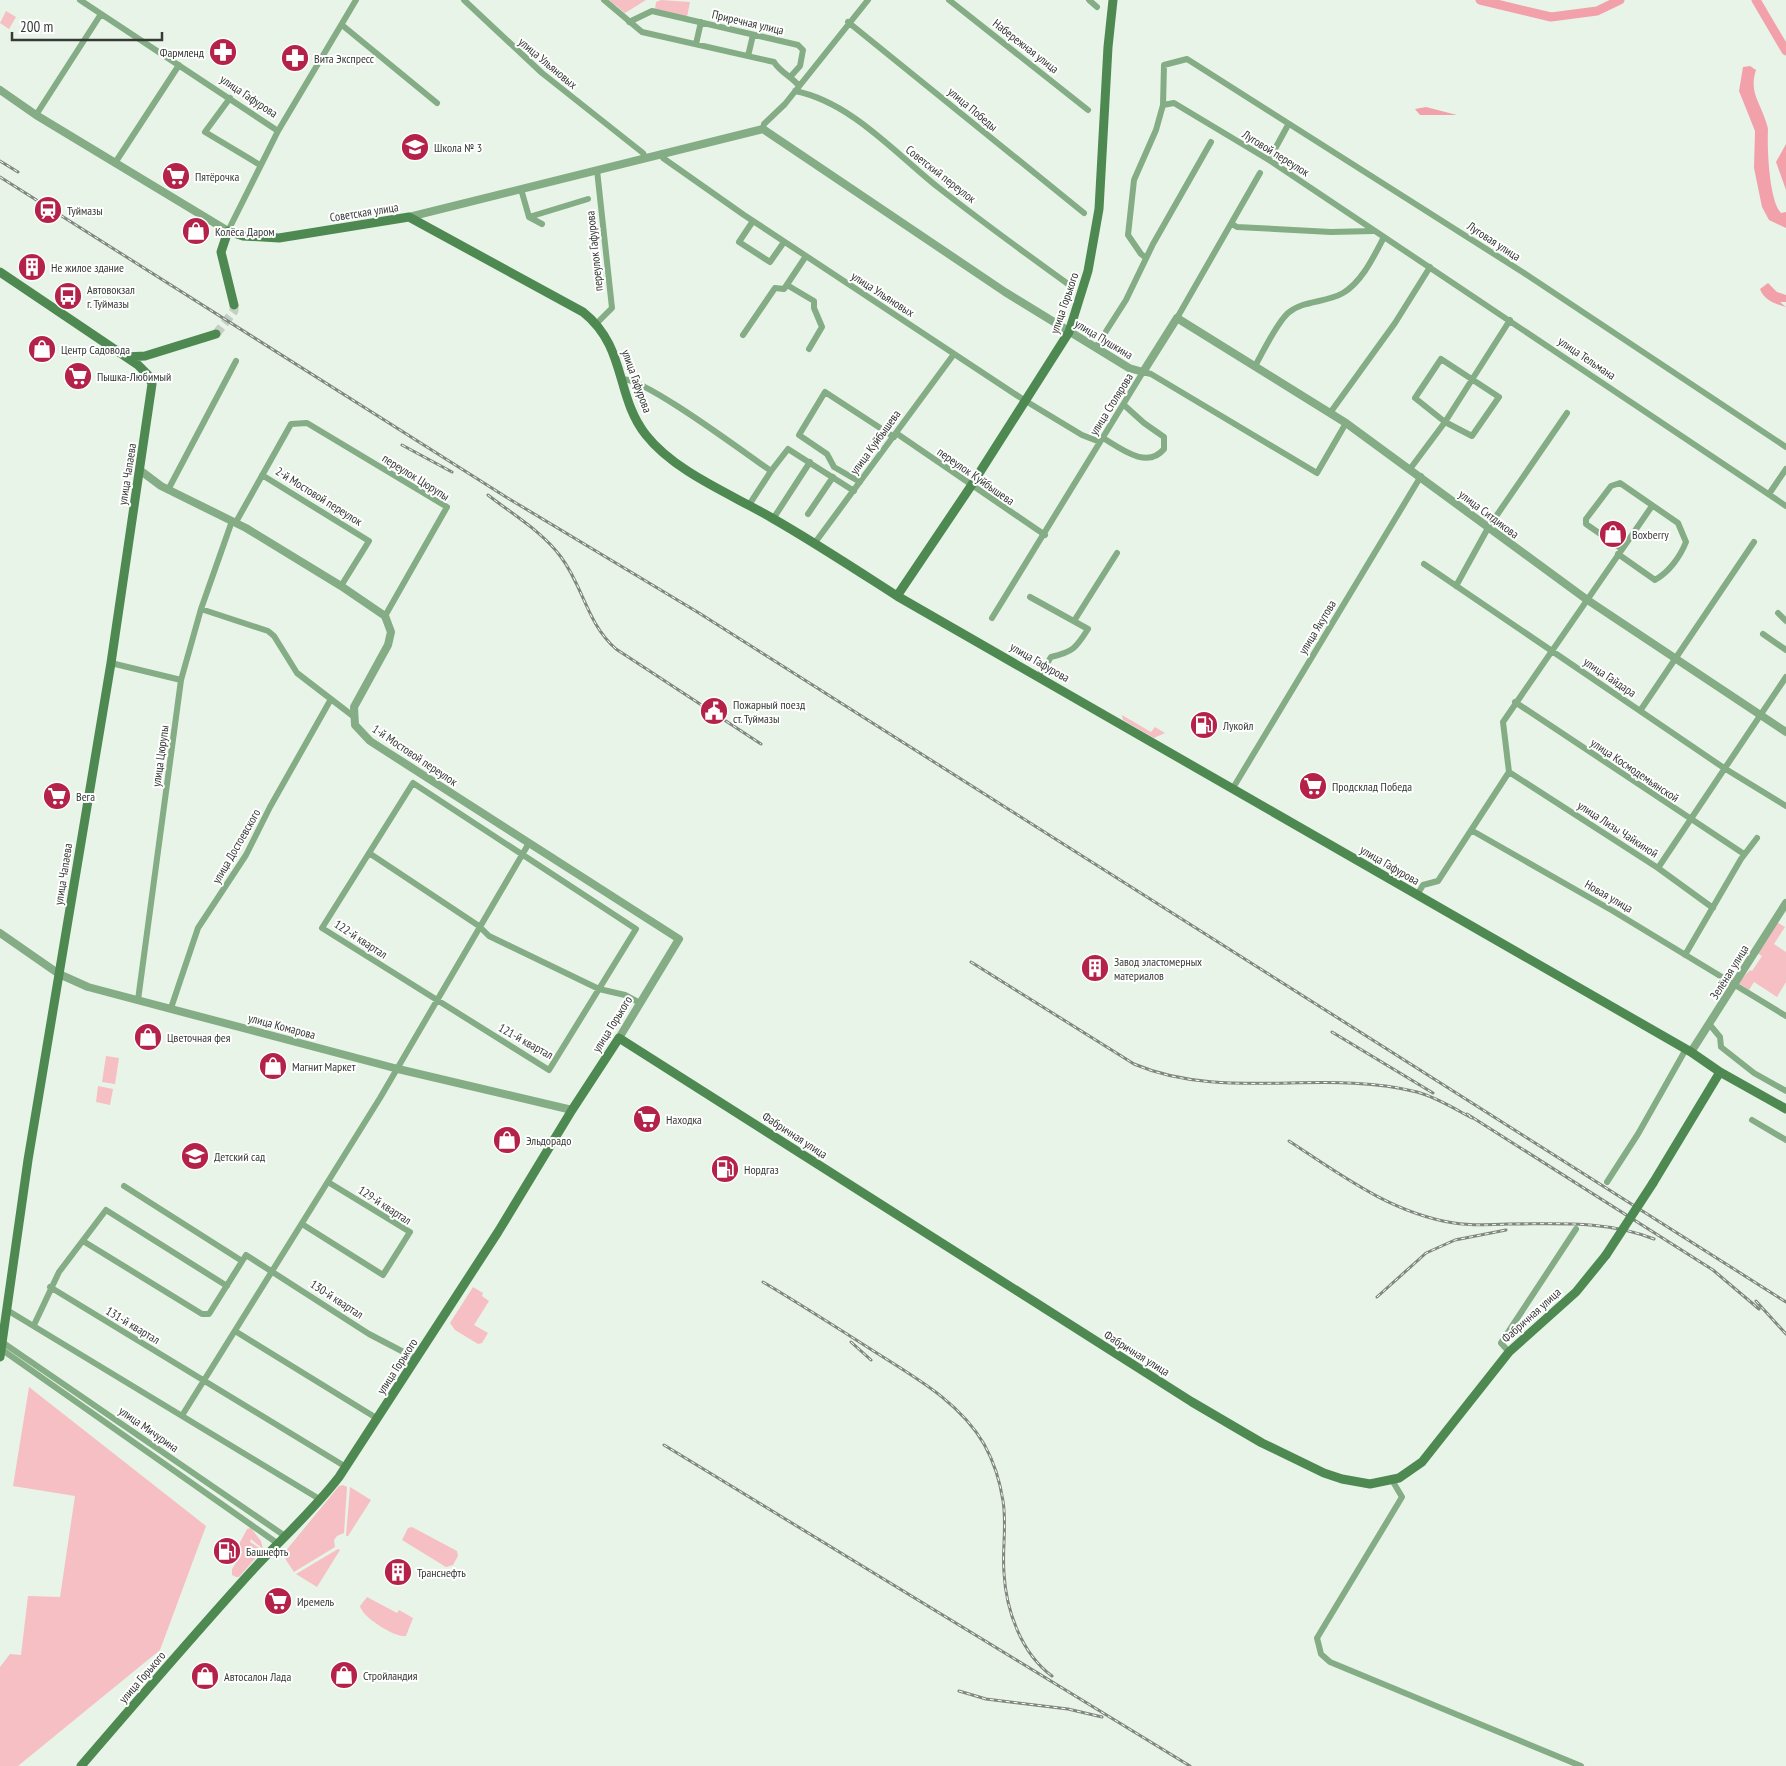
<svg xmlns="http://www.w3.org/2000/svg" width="1786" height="1766" font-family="'PT Sans Narrow',sans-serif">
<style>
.green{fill:#f6bfc4}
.water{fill:#f2a1aa}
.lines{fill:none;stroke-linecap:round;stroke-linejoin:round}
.river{stroke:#f2a1aa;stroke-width:9}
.secondary-tunnel{stroke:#c4cfc4;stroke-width:9;stroke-dasharray:9 4.5;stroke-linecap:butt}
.minor{stroke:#84ac85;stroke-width:6}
.tertiary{stroke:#84ac85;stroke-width:8}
.secondary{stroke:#4d8951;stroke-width:9}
.rail-casing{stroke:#7f877f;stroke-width:3}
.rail{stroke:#fff;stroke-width:1;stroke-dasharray:4;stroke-linecap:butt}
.secondary-bridge{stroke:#4d8951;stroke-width:9}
.labels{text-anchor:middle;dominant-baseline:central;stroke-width:4;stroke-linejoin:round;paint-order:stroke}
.street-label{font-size:12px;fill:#353a35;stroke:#fff}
.poi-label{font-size:12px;fill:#353a35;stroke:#fff;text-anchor:start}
</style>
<rect width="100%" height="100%" fill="#e8f4e8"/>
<path class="green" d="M609,0H646L625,13Z
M661,0L690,2L687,17L655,9L656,2Z
M6,11L16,17L9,29L0,23Z
M1122,715L1151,732L1155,727L1165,733L1154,738L1123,720Z
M1777,922L1785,927L1774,944L1786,952V982L1777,997L1754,982L1749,990L1738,983L1750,970L1752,971L1762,956L1757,953Z
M106,1056L119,1058L115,1084L102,1082Z
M98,1086L113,1089L110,1105L96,1102Z
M473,1287L483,1293L482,1296L489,1301L474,1325L488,1333L482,1343L478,1344L455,1330L450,1323Z
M29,1387L206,1526L160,1650L18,1766H0V1667L10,1654L21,1655L28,1596L60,1597L75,1496L13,1486Z
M343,1485L347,1487L344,1533L337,1536L334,1540L335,1547L294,1572L286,1560L284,1553L339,1486Z
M350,1487L371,1500L348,1536H346Z
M412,1527L457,1551L458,1556L453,1565L446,1567L402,1540L408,1528Z
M251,1528L261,1541L263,1549L251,1539L250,1542L258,1547L260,1553L239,1577H236L232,1575V1569L242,1553L238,1546L247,1529Z
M338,1549L340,1550L317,1587L296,1574Z
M367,1597L397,1613L399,1610L413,1618L406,1636C395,1638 362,1617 360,1606Z"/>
<path class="water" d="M1750,66L1756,70C1749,91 1759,101 1765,119C1766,122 1768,127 1768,130C1767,147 1769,201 1781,213L1786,212V228L1769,220L1762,207L1754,168L1755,131L1739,91L1743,67Z
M1426,107L1457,115H1420L1415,109Z
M1786,144V190L1776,162Z
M1768,283L1777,292L1786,295V302H1780L1786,307C1775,304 1764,300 1760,289Z"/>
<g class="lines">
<path class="river" d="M1480,0L1551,17L1597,11L1620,0
M1756,0L1786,51"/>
<path class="secondary-tunnel" d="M216,334L234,311V305"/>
<path class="minor" d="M80,0L278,131
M464,0L542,73L643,153L645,157
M604,0L642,32L774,62C780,72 792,77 799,86
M949,0L1088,110
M1089,0L1097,7
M629,22L652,11L798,45L803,50L800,66L791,76
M848,22L1084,213
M342,25L437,103
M696,44L701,22
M748,56L753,35
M795,91C851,102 896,154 939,188C981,221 1025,253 1068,284
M230,98L205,132L260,165
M1163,105L1174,103L1269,160L1786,506
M36,115L101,14
M763,129L764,124L785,104L868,0
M662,153L663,158L744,215L1024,400L1082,435L1100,442
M1269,160L1288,125
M115,163L179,65
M521,189L529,217L588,199
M529,217L542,224
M753,221L739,242L770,262L784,242
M1232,224L1237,227L1331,232L1374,231
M228,231L278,131L356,0
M1146,258L1141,254L1128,235L1134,180L1156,130L1163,105L1164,65L1187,59L1524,273L1786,447
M787,285L814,301V308L822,327L809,349
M1177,318L1260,173
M597,323L612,308L597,170
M743,335L775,288L784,289L806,256
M1096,347L1126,300L1153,244L1211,142
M1441,359L1499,397L1472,436L1445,422L1415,398Z
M1255,366C1263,352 1276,324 1288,313C1303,300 1326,303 1343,293C1362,282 1374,256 1384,237
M622,379C645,378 746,454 771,471L749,505
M1330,413L1395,323L1430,267
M896,433L1045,535
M1103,438C1120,448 1147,470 1164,449V437L1144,423L1124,405
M1410,469L1445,422L1510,320
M771,471L788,449L854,491
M262,475L369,541L341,586
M860,482L834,467L827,454L799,435L825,392L894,437
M168,490L236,361
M1769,494L1786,469
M808,514L833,477
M773,519L810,462
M236,522L291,424L307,423L447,507L385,616
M814,544L954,354
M1618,554L1655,580C1669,572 1680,557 1686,542L1678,523L1620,483L1611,486L1586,519V524L1622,549
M1424,564L1724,768L1786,806
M1456,586L1488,528L1567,413
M1030,597L1088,629C1076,648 1073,652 1051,657L1039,676
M201,609L268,631L274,636L297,673L353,716
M1778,613L1786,621
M992,618L1143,372L1151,374L1317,473L1346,423
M1074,621L1117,553
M1763,634L1786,650
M111,663L181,680
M1515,702L1744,854
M1640,711L1754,542
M1509,772L1658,868L1713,908
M413,783L636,929L549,1070L322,928Z
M1233,788L1421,476
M1471,830L1613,911L1786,1016
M369,853L479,926L489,936L599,989L625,995L640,1003
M1658,868L1786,677
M1417,895L1423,885L1438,881L1509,772L1503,722L1652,506
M1685,955L1741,859L1757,838
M138,1000L181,680L201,609L232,521
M171,1008L198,928L246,855L270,807L331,699
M1710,1025L1720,1037L1721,1047L1754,1073L1786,1091
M1752,1120L1786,1140
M1607,1182L1638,1134L1686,1049
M124,1186L242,1261
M302,1224L383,1275L410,1232L328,1182
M83,1241L202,1314H209L246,1255L369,1334L417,1359
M50,1287L346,1467
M7,1310L321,1500
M34,1325L59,1272L106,1210L227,1286
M235,1331L378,1419
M2,1342L285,1536
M1,1349L277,1543
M1509,1352L1501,1343L1576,1229
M183,1414L380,1098L529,843
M1392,1480L1402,1497L1317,1638L1321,1654L1330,1662L1581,1766"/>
<path class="tertiary" d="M0,90L36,115L228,231
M409,217L763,129L1005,292L1129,368L1143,372L1177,318L1346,423L1586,599L1786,732
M141,471L161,486L246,528L341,586L385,616L391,632L388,645L354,707L355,725L370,741L679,939L619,1038
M0,933L59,974L88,987L398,1069L572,1110
M1691,1052L1786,903"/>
<path class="secondary" d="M0,272L138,365L148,375L152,384L111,663L28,1160L0,1357
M234,305L221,252L228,231L243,236L279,238L409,217L583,312C627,347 615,396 646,435C675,472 731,494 772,518C814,542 855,569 897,596L1691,1052L1720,1072L1786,1109
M126,357L145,356L216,334
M897,596L971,486L1069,332L1088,271L1099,209L1108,47L1113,0
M1653,1183L1720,1072
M81,1766C136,1702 192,1637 249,1574C279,1541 312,1512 339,1477L498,1232L572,1110L619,1038L1192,1402L1262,1443L1324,1473L1342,1479L1370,1484L1399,1478L1422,1462L1509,1352L1576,1292L1606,1255"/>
<defs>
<path id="rail" d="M0,161L18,172
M0,177L506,497L699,613L1786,1302
M402,445L452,472
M488,495C512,514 543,532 561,557C584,588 586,622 616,649L761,744
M971,962L1134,1064C1224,1102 1324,1068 1417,1092C1436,1097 1455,1109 1472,1118
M1332,1032L1433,1093
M1467,1114L1713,1270L1759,1309
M1289,1141C1341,1175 1391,1213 1454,1223C1472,1226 1490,1225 1508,1224C1558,1224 1606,1220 1654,1239
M763,1282C800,1304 836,1327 872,1350C914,1377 959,1401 984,1444C994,1462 1000,1481 1003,1501C1007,1525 1002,1549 1004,1573C1006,1610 1021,1653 1052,1676
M1377,1297L1426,1253L1455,1240L1506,1230
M1756,1301L1786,1334
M851,1342L871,1360
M664,1445L1190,1766
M959,1691L986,1699L1068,1709L1102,1717"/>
</defs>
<use href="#rail" class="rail-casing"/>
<use href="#rail" class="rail"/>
<path class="secondary-bridge" d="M1606,1255L1653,1183"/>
</g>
<defs>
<symbol id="pharmacy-disc" viewBox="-11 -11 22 22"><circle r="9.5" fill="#b42249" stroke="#fff"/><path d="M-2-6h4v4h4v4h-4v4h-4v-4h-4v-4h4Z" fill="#fff"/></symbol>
<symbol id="school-disc" viewBox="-11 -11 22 22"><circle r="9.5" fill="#b42249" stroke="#fff"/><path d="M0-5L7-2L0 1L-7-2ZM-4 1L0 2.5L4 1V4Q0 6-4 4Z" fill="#fff"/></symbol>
<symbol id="supermarket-disc" viewBox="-11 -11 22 22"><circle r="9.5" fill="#b42249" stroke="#fff"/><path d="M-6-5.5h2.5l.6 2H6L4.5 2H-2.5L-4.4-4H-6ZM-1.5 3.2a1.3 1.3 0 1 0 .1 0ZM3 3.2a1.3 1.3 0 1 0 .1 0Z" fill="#fff"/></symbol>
<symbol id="station-disc" viewBox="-11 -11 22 22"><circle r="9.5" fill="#b42249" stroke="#fff"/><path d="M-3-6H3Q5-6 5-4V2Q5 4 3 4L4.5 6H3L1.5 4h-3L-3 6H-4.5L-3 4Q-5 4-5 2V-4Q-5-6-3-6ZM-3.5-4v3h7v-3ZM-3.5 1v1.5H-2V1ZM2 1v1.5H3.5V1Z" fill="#fff"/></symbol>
<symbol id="shop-disc" viewBox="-11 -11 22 22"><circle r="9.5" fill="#b42249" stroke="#fff"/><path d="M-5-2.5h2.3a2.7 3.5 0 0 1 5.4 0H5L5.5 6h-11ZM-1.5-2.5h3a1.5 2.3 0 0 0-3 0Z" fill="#fff"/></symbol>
<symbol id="building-disc" viewBox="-11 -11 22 22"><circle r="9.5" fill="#b42249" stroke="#fff"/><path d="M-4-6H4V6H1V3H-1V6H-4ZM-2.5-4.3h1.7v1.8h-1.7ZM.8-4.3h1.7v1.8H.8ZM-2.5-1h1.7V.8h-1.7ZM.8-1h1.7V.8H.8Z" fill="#fff"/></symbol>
<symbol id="bus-disc" viewBox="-11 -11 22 22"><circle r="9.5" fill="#b42249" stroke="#fff"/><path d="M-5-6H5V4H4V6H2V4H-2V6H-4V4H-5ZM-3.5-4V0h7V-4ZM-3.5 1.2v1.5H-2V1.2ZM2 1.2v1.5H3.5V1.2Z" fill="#fff"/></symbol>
<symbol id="civic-disc" viewBox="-11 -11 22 22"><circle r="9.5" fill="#b42249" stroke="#fff"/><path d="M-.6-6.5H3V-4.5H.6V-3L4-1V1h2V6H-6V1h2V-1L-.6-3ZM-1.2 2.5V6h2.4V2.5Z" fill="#fff"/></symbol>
<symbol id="fuel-disc" viewBox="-11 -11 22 22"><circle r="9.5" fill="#b42249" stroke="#fff"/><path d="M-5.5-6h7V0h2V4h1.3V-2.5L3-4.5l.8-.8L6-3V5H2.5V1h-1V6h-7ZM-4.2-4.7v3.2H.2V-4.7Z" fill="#fff"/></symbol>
</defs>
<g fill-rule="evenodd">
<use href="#pharmacy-disc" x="207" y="36" width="32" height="32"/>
<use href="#pharmacy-disc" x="279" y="42" width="32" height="32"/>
<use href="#school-disc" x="399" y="131" width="32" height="32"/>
<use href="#supermarket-disc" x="160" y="160" width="32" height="32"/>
<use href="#station-disc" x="32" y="194" width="32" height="32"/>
<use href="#shop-disc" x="180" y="215" width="32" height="32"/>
<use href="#building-disc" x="16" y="251" width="32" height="32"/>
<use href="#bus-disc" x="52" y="280" width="32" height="32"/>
<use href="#shop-disc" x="26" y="333" width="32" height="32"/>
<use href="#supermarket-disc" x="62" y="360" width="32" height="32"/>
<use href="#shop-disc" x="1597" y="518" width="32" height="32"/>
<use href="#civic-disc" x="698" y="695" width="32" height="32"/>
<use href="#fuel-disc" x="1188" y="709" width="32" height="32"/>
<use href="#supermarket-disc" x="1297" y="770" width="32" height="32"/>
<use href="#supermarket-disc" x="41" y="780" width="32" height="32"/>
<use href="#building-disc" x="1079" y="952" width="32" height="32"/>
<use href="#shop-disc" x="132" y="1021" width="32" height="32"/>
<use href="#shop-disc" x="257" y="1050" width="32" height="32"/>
<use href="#supermarket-disc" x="631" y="1103" width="32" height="32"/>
<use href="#shop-disc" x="491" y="1124" width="32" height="32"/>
<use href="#school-disc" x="179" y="1140" width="32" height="32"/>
<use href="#fuel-disc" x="709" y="1153" width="32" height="32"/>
<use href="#fuel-disc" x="211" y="1535" width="32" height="32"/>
<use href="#building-disc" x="382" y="1556" width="32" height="32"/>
<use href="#supermarket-disc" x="262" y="1585" width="32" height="32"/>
<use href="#shop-disc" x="328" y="1659" width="32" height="32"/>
<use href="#shop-disc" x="189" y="1660" width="32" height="32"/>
</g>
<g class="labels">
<g class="street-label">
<text transform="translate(748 22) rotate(13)">Приречная улица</text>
<text transform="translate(1026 46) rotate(38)">Набережная улица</text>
<text transform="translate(548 63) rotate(40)">улица Ульяновых</text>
<text transform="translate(249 96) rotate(34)">улица Гафурова</text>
<text transform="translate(973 109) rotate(40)">улица Победы</text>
<text transform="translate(1276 153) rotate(32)">Луговой переулок</text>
<text transform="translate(941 174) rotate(38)">Советский переулок</text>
<text transform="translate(364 212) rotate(-9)">Советская улица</text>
<text transform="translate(1494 241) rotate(33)">Луговая улица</text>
<text transform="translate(594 251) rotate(-96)">переулок Гафурова</text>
<text transform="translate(883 294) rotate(33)">улица Ульяновых</text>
<text transform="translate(1064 303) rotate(-71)">улица Горького</text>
<text transform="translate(1104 339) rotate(31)">улица Пушкина</text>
<text transform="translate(1587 358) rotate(34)">улица Тельмана</text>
<text transform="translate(637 381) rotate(70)">улица Гафурова</text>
<text transform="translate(1111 404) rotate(-58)">улица Столярова</text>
<text transform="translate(875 442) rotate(-54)">улица Куйбышева</text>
<text transform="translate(127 474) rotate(-81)">улица Чапаева</text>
<text transform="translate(976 476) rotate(35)">переулок Куйбышева</text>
<text transform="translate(416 477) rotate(32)">переулок Цюрупы</text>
<text transform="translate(319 496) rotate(32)">2-й Мостовой переулок</text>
<text transform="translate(1489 514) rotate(37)">улица Ситдикова</text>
<text transform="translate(1317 627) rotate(-59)">улица Якутова</text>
<text transform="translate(1040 662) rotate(30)">улица Гафурова</text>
<text transform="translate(1610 677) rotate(34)">улица Гайдара</text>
<text transform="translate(415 755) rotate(34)">1-й Мостовой переулок</text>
<text transform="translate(160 756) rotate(-82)">улица Цюрупы</text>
<text transform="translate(1635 770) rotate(34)">улица Космодемьянской</text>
<text transform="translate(1618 829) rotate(33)">улица Лизы Чайкиной</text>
<text transform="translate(236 846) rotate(-60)">улица Достоевского</text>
<text transform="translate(1390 865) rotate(30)">улица Гафурова</text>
<text transform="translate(63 874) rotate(-81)">улица Чапаева</text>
<text transform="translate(1609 896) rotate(30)">Новая улица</text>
<text transform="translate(361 939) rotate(33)">122-й квартал</text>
<text transform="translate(1729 972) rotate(-58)">Зелёная улица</text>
<text transform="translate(612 1024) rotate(-58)">улица Горького</text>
<text transform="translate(282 1026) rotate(15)">улица Комарова</text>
<text transform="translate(526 1041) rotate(29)">121-й квартал</text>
<text transform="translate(795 1135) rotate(33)">Фабричная улица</text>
<text transform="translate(385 1205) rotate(33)">129-й квартал</text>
<text transform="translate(337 1299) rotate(33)">130-й квартал</text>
<text transform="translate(1531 1315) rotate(-42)">Фабричная улица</text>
<text transform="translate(133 1325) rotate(31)">131-й квартал</text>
<text transform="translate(1137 1353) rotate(32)">Фабричная улица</text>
<text transform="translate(397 1366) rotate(-57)">улица Горького</text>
<text transform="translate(149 1429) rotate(35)">улица Мичурина</text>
<text transform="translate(142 1677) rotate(-49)">улица Горького</text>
</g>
<g class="poi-label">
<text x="204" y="52" text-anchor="end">Фармленд</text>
<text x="314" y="58">Вита Экспресс</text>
<text x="434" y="147">Школа № 3</text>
<text x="195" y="176">Пятёрочка</text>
<text x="67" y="210">Туймазы</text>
<text x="215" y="231">Колёса Даром</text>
<text x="51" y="267">Не жилое здание</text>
<text x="87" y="289">Автовокзал<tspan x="87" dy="14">г. Туймазы</tspan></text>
<text x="61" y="349">Центр Садовода</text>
<text x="97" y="376">Пышка-Любимый</text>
<text x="1632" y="534">Boxberry</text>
<text x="733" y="704">Пожарный поезд<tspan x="733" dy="14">ст. Туймазы</tspan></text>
<text x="1223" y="725">Лукойл</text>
<text x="1332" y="786">Продсклад Победа</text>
<text x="76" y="796">Вега</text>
<text x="1114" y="961">Завод эластомерных<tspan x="1114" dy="14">материалов</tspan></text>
<text x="167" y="1037">Цветочная фея</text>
<text x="292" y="1066">Магнит Маркет</text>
<text x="666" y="1119">Находка</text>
<text x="526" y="1140">Эльдорадо</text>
<text x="214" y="1156">Детский сад</text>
<text x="744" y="1169">Нордгаз</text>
<text x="246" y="1551">Башнефть</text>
<text x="417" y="1572">Транснефть</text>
<text x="297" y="1601">Иремель</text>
<text x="363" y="1675">Стройландия</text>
<text x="224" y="1676">Автосалон Лада</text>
</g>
</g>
<path d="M12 32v8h150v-8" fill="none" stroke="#353a35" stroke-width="2.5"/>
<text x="20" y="32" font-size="15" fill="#353a35" stroke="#ffffff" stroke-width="4" paint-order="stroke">200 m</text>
</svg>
